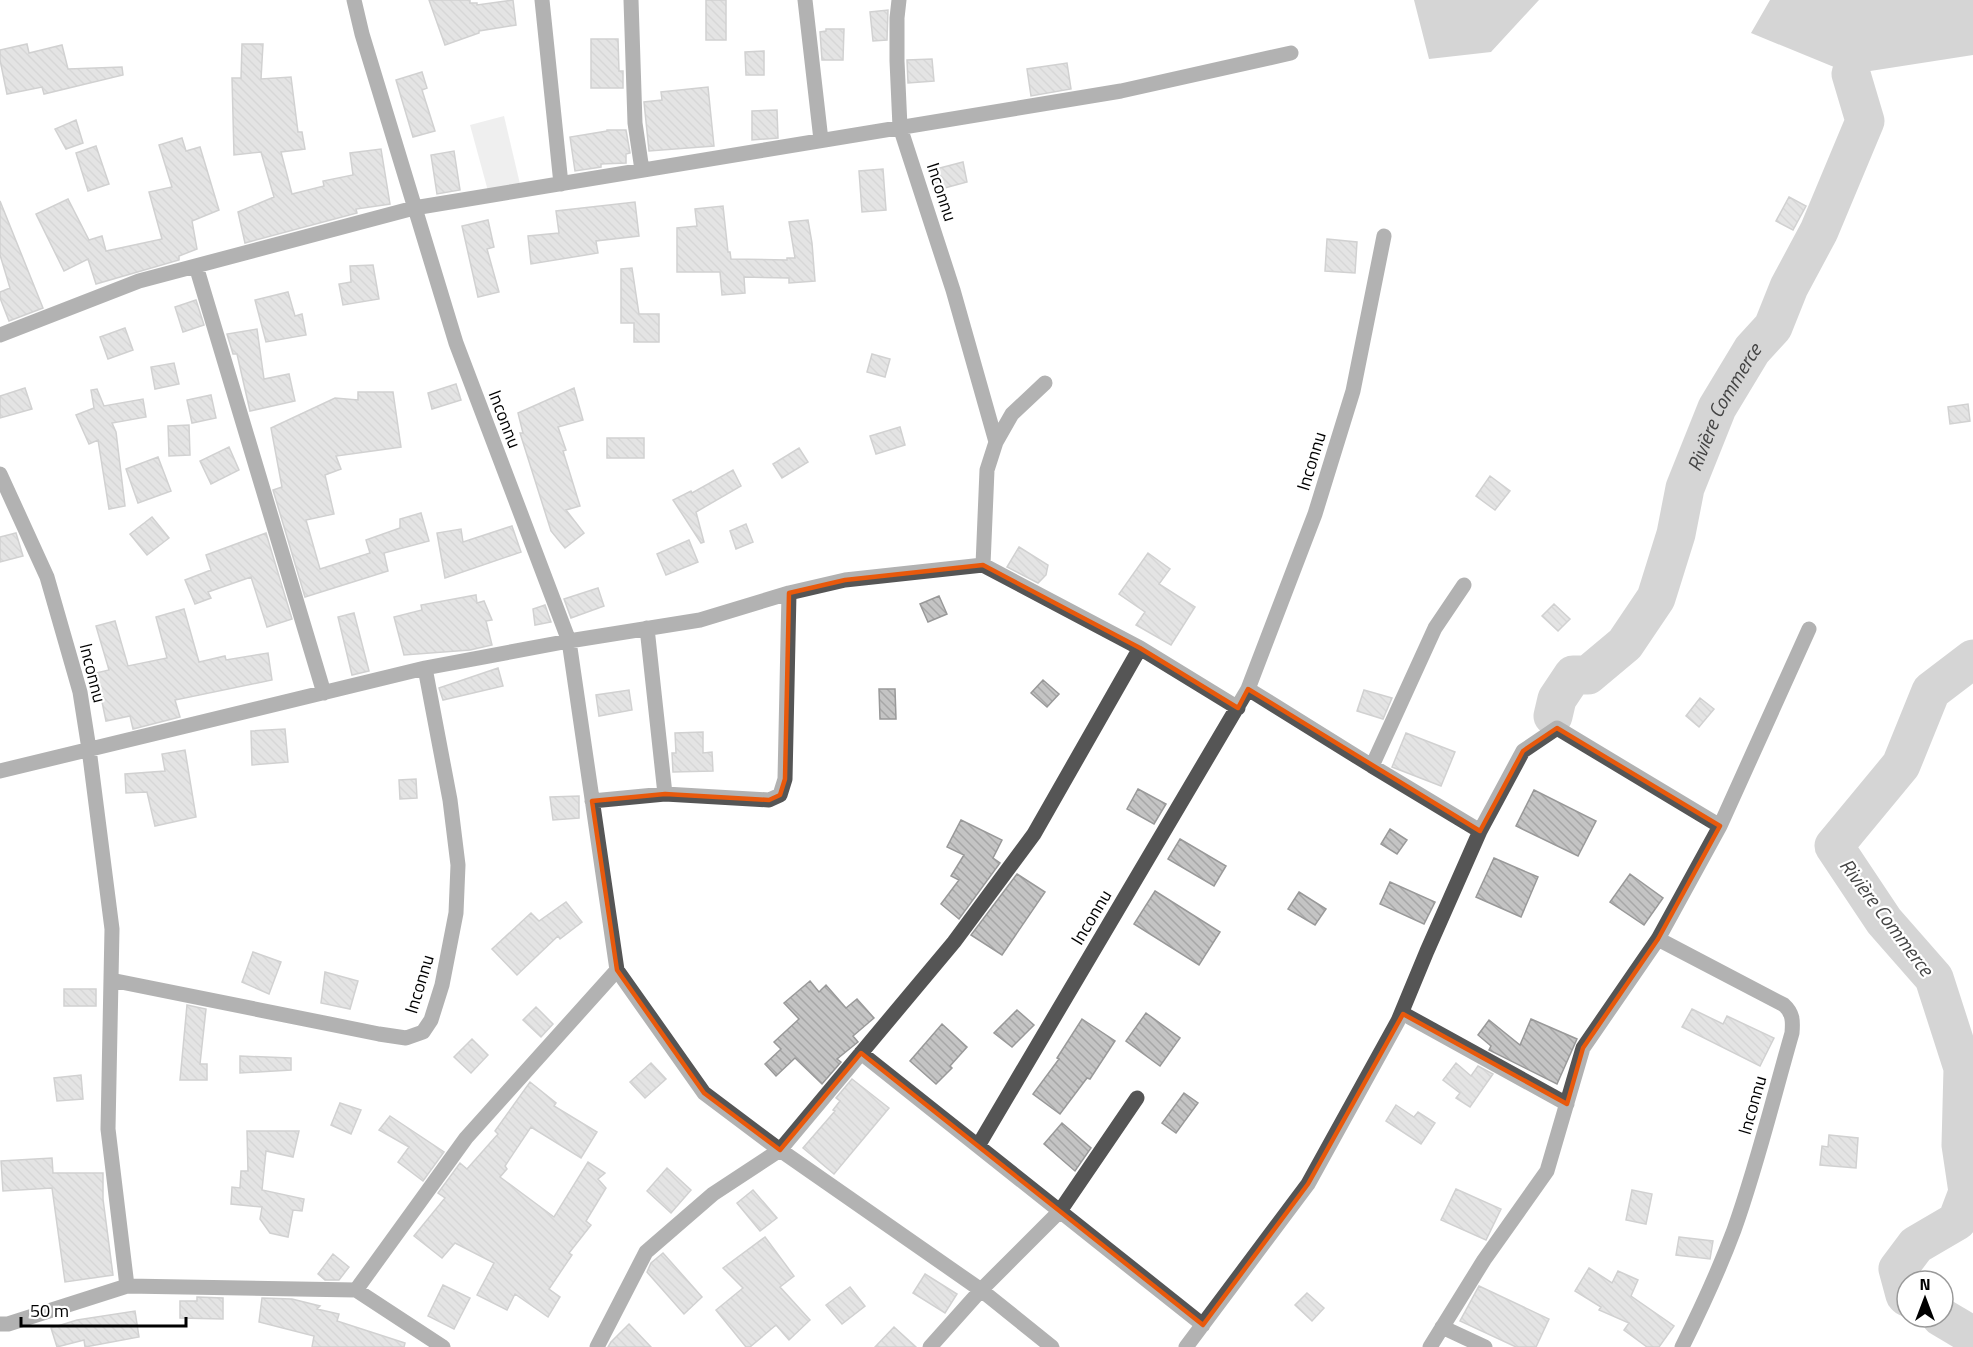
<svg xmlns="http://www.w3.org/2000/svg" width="1973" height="1347" font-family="'Titillium Web',sans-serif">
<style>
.garden{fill:#dcdcdc}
.water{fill:#a3a3a3}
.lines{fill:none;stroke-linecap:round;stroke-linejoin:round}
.river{stroke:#a3a3a3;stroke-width:39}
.building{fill:url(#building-back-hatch);stroke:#999;stroke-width:1.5}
.minor{stroke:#555;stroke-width:15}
.marked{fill:none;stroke:#e8590c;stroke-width:4.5;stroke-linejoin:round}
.labels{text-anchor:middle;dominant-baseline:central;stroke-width:4.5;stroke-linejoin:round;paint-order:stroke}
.street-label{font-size:18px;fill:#000;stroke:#fff}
.water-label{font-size:20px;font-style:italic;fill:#444;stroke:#fff}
</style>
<defs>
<pattern id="building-back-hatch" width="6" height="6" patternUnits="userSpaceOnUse" patternTransform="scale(1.5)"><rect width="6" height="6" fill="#c4c4c4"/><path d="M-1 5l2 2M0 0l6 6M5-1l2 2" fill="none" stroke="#a7a7a7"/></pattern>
</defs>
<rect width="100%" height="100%" fill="#fff"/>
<path class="garden" d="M504,116L520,184L488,191L470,125Z"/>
<path class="water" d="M1414,0H1539L1491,52L1429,59Z
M1770,0H1973V55L1851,74L1751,33Z"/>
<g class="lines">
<g class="river">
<path id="s1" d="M1553,716L1557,699L1573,675H1588L1625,644L1656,598L1676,534L1685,488L1717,408L1752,350L1773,327L1789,287L1819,231L1865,121L1851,74"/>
<path d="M1907,1297L1905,1295L1898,1269L1916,1245L1957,1221L1968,1192L1961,1145L1963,1068L1934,978L1884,921L1834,846L1901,765L1931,691L1973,659"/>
<path d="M1941,1317L1973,1336"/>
</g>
</g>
<path class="building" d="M429,0H470V3H477V5L513,0L516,25L479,31V33L445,45Z
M706,0H726V40H706Z
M888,10L887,40L873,41L870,12Z
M826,29H844L843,60H822L820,32L826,31Z
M591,39H618L619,71H623V88H591Z
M27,44L29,53L62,45L68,69L122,67L123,75L44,94L42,87L7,94L0,60V50Z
M242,44H263L261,79L291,77L298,132H302L305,149L281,152L292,194L324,186L323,181L353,175L350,153L381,149L390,204L356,209L357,213L245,243L238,212L274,197L261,152L234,155L232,78H241Z
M764,51V75H746L745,52Z
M932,59L934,81L908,83L907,60Z
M1067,63L1071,89L1031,96L1027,69Z
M422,72L427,88L422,90L435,131L413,137L396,80Z
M708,87L714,146L649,151L644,102L662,100L661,92Z
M777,110L778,138L752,140V111Z
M76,120L83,143L66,149L55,129Z
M607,130H626L630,153L626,154V163L601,164V167L575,171L570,137L607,131Z
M182,138L186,151L200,147L219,210L192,221L197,249L179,256V260L96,284L88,259L64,271L36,214L68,199L89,240L102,236L106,251L162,239L149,192L172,187L159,145Z
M96,146L109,184L88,191L76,153Z
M454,151L460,190L437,194L431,155Z
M963,162L967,182L937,190L932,170Z
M883,169L886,210L862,212L859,171Z
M1789,197L1806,206L1793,230L1776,221Z
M0,201L43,308L9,321L0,298V292L10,288L0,255Z
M635,202L639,236L596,241L598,253L531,264L528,236L559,233L556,211Z
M723,206L728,252H730L731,259L787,260V258H795L789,222L808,220L812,243L815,281L789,283V278L744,277L745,293L722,295L720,272H677V228L697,226L695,209Z
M488,220L494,247L487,249L499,292L478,297L462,226Z
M1327,239L1357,242L1355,273L1325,271Z
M373,265L379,299L343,305L339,284L351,282L350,266Z
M632,268L639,314H659V342H634V323H621V269Z
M288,292L295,316L302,314L306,335L266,342L255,300Z
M196,300L204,325L183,332L175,307Z
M125,328L133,350L108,359L100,337Z
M257,329L264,379L289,374L295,401L250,411L237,354H233L227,334Z
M872,354L890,359L885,377L867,372Z
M174,363L179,384L155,389L151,367Z
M456,384L461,400L432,409L428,393Z
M25,388L32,409L0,418V396Z
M574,388L583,420L558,427L566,450L563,451L580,506L566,510L584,533L565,548L551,531L520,433H523L518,413Z
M97,389L104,406L143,399L146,417L112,423L116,432L125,506L109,509L98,440L89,444L76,415L94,408L91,390Z
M358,392H393L401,447L336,456L341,469L325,475L334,514L306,520L320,569L370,553L366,540L400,528V519L421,513L429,541L384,553L388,571L305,597L273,490L282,487L271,428L335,398L358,400Z
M211,395L216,418L192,423L187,400Z
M1968,404L1970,421L1950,424L1948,407Z
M189,425L190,455L169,456L168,426Z
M900,427L905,445L876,454L870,436Z
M607,438H644V458H607Z
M229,447L239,470L211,484L200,461Z
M799,448L808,462L782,478L773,464Z
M158,457L171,491L138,503L126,469Z
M733,470L741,486L696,512L704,542L701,543L673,500L691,491L692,493Z
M1490,476L1510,491L1495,510L1476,496Z
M152,517L169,538L147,555L130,534Z
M746,524L753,542L736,549L730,531Z
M512,526L521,552L445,578L437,533L461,529L463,542Z
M16,533L23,556L0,562V537Z
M266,533L292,619L267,627L251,577L208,592L211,598L195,604L185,580L211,570L206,555Z
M689,540L698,562L666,575L657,554Z
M1019,547L1048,565L1046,575L1038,583L1007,567Z
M1148,553L1170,569L1159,584L1195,607L1171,645L1136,625L1145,612L1119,594Z
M598,588L604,606L571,618L564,599Z
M476,595L477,603L484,601L492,620L486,621L492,645L470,650L404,655L394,617L422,610L421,605Z
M939,596L947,614L928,622L920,604Z
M1554,604L1570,619L1558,631L1542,616Z
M545,605L551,622L535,625L533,609Z
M184,609L199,662L225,656L226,660L268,653L272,680L175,700L180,717L133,729L130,716L106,721L96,673L109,670L96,626L115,621L128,666L167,658L156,617Z
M354,613L369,671L352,675L338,617Z
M498,668L503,686L443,700L439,688Z
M1043,680L1059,694L1047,707L1031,693Z
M879,689H895L896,719H880Z
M629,690L632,710L599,716L596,695Z
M1364,690L1392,698L1383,719L1357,711Z
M1700,698L1714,709L1699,727L1686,716Z
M285,729L288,762L252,765L251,731Z
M703,732V753L712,752L713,771L673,772L672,753H676L675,733Z
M1406,733L1455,752L1441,786L1392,767Z
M185,750L196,817L155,826L147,792L126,793L125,774L165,771L162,754Z
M416,779L417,798L400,799L399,780Z
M1138,789L1166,804L1154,824L1127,809Z
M1534,790L1596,821L1578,856L1516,826Z
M579,796V818L553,820L550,797Z
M961,820L1002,840L993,858L1000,863L959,919L941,904L959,880L951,876L964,855L947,847Z
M1390,829L1407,840L1397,854L1381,844Z
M1180,839L1226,866L1214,886L1168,859Z
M1494,858L1538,877L1521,917L1476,897Z
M1017,874L1045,892L1002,955L971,935Z
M1630,874L1663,898L1644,925L1610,902Z
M1390,882L1435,902L1424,924L1380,904Z
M1155,891L1220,932L1199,965L1134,924Z
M1299,892L1326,909L1315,925L1288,909Z
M566,902L582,922L560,939L558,936L517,975L492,949L531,913L539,921Z
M253,952L281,962L269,994L242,982Z
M325,972L358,981L350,1009L321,1003Z
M810,981L819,992L826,985L846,1008L857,999L874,1018L853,1036L858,1042L837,1059L841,1062L822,1084L795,1058L776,1076L765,1064L781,1049L774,1042L799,1019L784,1003Z
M64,989H96V1006H64Z
M187,1005L206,1009L200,1064H207V1080H180Z
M536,1007L553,1024L541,1037L523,1020Z
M1692,1009L1723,1024L1727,1016L1774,1038L1760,1066L1682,1027Z
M1017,1010L1034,1025L1012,1047L994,1033Z
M1146,1013L1180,1038L1160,1066L1126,1041Z
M1082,1019L1115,1041L1090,1079L1087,1078L1060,1114L1033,1094L1059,1059L1057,1058Z
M1531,1019L1577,1039L1557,1084L1489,1050L1491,1046L1478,1035L1489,1020L1520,1045Z
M942,1024L967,1047L950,1066L952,1068L936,1084L910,1061Z
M472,1039L488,1055L471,1073L454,1057Z
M240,1056L291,1058V1070L240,1073Z
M651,1063L666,1079L645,1098L630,1082Z
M1456,1063L1471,1076L1478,1066L1493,1074L1470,1107L1456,1098L1460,1093L1443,1080Z
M81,1075L83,1099L57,1101L54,1078Z
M852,1079L889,1108L834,1174L803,1148L835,1111L833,1110L840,1101L836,1098Z
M530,1082L556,1103L554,1106L597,1132L581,1158L531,1127L505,1166L507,1169L500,1177L554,1217L588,1162L605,1173L598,1179L606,1188L586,1221L591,1225L569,1253L572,1255L549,1289L560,1297L548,1317L515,1294L507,1310L477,1295L494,1263L455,1243L442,1258L414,1236L445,1198L438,1193L460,1163L467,1169L498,1134L495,1131Z
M1184,1093L1198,1103L1176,1133L1162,1123Z
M340,1103L361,1110L351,1134L331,1125Z
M1396,1105L1414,1117L1418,1112L1435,1123L1421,1144L1386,1121Z
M390,1116L444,1152L423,1181L398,1162L409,1147L379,1130Z
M1062,1123L1091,1148L1075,1171L1044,1144Z
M247,1131H299L293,1157L266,1151L262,1190L304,1199L302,1211L293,1210L288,1237L270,1233L260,1219L262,1207L231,1204L232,1187L240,1188L241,1171H248Z
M1829,1135L1858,1138L1856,1168L1820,1165L1822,1146L1828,1147Z
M52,1158L53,1173H103V1199L113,1275L65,1282L52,1188L3,1191L1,1161Z
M667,1168L691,1190L671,1213L647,1191Z
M1456,1189L1501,1209L1486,1240L1441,1220Z
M753,1190L777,1218L760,1231L737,1203Z
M1632,1190L1652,1194L1646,1224L1626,1220Z
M765,1237L794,1276L780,1287L810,1320L789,1340L776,1325L750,1347H746L716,1310L743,1288L723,1268Z
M1679,1237L1713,1241L1710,1259L1676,1255Z
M663,1253L702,1297L684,1314L647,1272L651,1263Z
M333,1254L349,1267L339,1280H325L318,1274Z
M1589,1268L1612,1283L1618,1271L1638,1280L1631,1296L1674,1326L1659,1347H1647L1624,1330L1629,1323L1599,1310L1601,1307L1575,1291Z
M925,1274L957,1294L945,1313L913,1293Z
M443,1285L470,1298L454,1329L428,1316Z
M1479,1286L1549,1319L1536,1347H1516L1460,1321Z
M850,1287L865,1306L842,1324L826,1305Z
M1307,1293L1324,1308L1312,1321L1295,1305Z
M197,1297L223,1298V1319L180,1318V1301H197Z
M262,1298L292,1299L320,1306L317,1309L339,1314L337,1321L405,1343L404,1347H312L314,1336L259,1322Z
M135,1311L139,1337L85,1347L84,1340L57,1347L51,1328L77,1320Z
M629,1324L651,1347H608L611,1342Z
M894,1327L916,1347H875Z"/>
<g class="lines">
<path class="minor" d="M354,0L362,34L456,343L569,641L617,970L704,1093L780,1150L981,1290L1052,1347
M542,0L561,184
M631,0L635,123L642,170
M805,0L821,140
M899,0L897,18V61L900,127L953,290L996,442
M196,266L324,693
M0,335L139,281L414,208L1121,91L1291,53
M0,474L47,577L80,692L89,749L112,929L108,1129L127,1286
M983,565L1140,648L1238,708
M1464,585L1435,628L1372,766L1480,831
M1248,689L1372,766
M0,771L425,668L569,641L700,620L789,593L845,580L983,565L987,470L996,442L1012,414L1045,383
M665,794L769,800L780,795L785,779L789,593
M592,801L665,794L647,628
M1658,939L1784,1005C1793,1013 1793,1021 1792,1033C1773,1099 1757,1166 1734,1230C1719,1270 1701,1309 1682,1347
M111,980L379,1034L406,1038L423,1032L431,1020L442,985L456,913L458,865L450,800L425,668
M1402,1013L1567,1104
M861,1053L1203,1325
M978,1146L1248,689L1315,514L1353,391L1384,236
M0,1324H8L127,1286L356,1290
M1442,1327L1485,1347
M443,1347L356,1290L466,1138L617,970
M597,1347L646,1252L713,1194L780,1150L954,942L1034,834L1140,648
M930,1347L981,1290L1060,1211L1137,1098
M1186,1347L1308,1184L1398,1021L1427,951L1480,831L1523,751L1557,728L1720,826
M1430,1347L1484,1260L1547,1171L1583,1048L1658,939L1720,826L1809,629"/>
</g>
<path d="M0 0H1973V1347H0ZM983,565L1140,648L1238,708L1248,689L1480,831L1523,751L1557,728L1720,826L1658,939L1583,1048L1567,1104L1403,1014L1308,1184L1203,1325L861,1053L780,1150L704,1093L617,970L592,801L665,794L769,800L780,795L785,779L789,593L845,580Z" fill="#fff" fill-opacity=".55" fill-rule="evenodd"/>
<path class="marked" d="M983,565L1140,648L1238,708L1248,689L1480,831L1523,751L1557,728L1720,826L1658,939L1583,1048L1567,1104L1403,1014L1308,1184L1203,1325L861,1053L780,1150L704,1093L617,970L592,801L665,794L769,800L780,795L785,779L789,593L845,580Z"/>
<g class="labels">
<g class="street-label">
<text transform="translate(942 192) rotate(72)">Inconnu</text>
<text transform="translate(505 419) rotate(69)">Inconnu</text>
<text transform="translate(1311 461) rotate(-73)">Inconnu</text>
<text transform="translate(93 673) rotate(76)">Inconnu</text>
<text transform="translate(1091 917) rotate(-59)">Inconnu</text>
<text transform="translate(419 984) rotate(-73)">Inconnu</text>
<text transform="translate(1752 1105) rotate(-74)">Inconnu</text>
</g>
<g class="water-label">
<text stroke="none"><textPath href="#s1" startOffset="369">Rivière Commerce</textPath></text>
<text transform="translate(1887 917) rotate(53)">Rivière Commerce</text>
</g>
</g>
<g transform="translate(1925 1299)"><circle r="28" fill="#ffffff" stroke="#999999" stroke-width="1.5"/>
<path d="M0-4.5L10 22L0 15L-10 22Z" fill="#000000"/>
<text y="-9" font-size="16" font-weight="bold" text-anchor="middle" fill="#000000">N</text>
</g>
<path d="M21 1317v9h165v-9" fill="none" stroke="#000000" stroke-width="3"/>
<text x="30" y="1317" font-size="18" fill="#000000" stroke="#ffffff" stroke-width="4.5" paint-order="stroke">50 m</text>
</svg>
